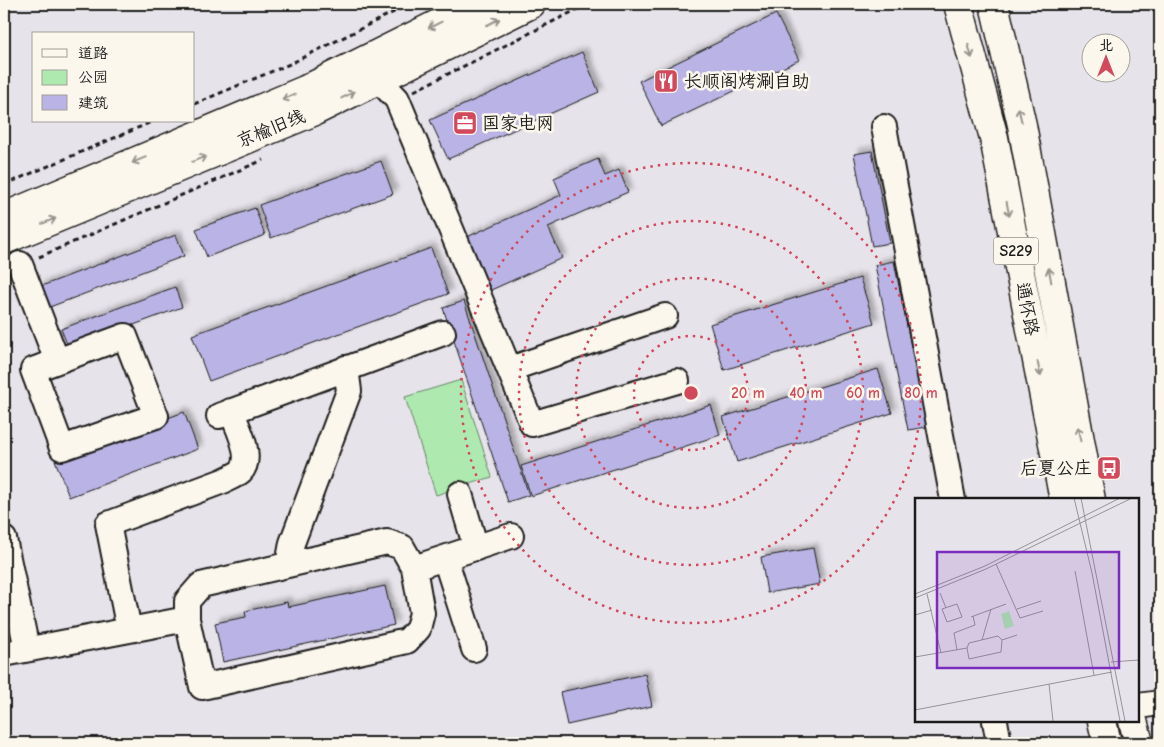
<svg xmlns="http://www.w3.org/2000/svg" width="1164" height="747" font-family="'Comic Neue','LXGW WenKai TC',sans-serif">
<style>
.green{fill:#aeeab0;stroke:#658366}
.building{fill:#b9b4e5;stroke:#1c1c1c;filter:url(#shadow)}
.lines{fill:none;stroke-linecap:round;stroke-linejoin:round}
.minor-casing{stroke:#1c1c1c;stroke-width:28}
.major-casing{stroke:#1c1c1c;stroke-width:31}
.path{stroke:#1c1c1c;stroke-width:3;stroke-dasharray:5 4;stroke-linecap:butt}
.minor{stroke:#fbf7ec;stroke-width:24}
.major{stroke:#fbf7ec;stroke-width:28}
.oneway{stroke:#97948e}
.ring{fill:none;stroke:#d1495b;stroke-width:2.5;stroke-dasharray:2.5 5}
.labels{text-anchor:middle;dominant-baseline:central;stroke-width:5;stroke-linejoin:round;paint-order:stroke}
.shield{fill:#fbf7ec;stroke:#5f5e5a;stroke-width:1}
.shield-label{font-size:16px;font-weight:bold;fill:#1c1c1c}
.poi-label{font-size:18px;fill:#1c1c1c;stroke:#fbf7ec;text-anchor:start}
.street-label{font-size:18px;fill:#1c1c1c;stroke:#fbf7ec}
.inset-road{fill:none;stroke:#969398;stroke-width:1}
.view{fill:#7b2cbf;fill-opacity:0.15;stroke:#7b2cbf;stroke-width:2.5}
.inset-edge{fill:none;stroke:#1c1c1c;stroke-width:2.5}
.centre{fill:#d1495b;stroke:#fbf7ec;stroke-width:2.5}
.ring-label{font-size:15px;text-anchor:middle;font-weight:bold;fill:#d1495b;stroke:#fbf7ec;stroke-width:5;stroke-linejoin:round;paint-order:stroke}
</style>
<defs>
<filter id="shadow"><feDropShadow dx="4.5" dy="-4.5" stdDeviation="2.5" flood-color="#0004"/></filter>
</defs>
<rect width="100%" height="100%" fill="#e7e3ea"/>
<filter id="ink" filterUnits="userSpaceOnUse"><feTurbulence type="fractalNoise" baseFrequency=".02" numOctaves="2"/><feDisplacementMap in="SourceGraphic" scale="10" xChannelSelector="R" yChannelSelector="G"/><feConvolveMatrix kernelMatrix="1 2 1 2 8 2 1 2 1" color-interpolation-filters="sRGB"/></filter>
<g filter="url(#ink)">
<path class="green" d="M461,380L492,477L436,495L405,397Z"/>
<path class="building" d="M776,14L799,60L661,126L639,81Z
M582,52L599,92L448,159L430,120Z
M872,151L890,243L872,246L854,154Z
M598,159L605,176L619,170L628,192L548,227L562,258L491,290L467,237L561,195L554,178Z
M381,161L393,194L271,238L259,205Z
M255,208L265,235L207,257L196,229Z
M176,235L184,256L47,308L39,287Z
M431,248L448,294L209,381L192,335Z
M894,261L927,427L908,430L875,265Z
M860,278L874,323L724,370L710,324Z
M175,287L182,307L69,349L61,329Z
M464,301L529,495L508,502L443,308Z
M878,369L892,413L737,462L723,417Z
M711,405L720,435L531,496L521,466Z
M184,412L198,449L69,497L55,460Z
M813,548L820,584L767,593L761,557Z
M385,586L394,625L223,662L215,623L246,617L245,611L287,602L288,607Z
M645,674L652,706L567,725L560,692Z"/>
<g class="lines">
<defs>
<path id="minor" d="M378,79L397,99L532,424L677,381
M884,127L953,500
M20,264L57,361
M125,336L156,416L62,448L33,370Z
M510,369L665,316
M219,416L443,333
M460,494L476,548
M4,539L27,649
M445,558L474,649
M288,565L292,543L349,391L346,368
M187,619L202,687L407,641L418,629L422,613L414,568
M129,630L108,524L223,481C229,478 237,475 241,471C254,457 237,426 231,411
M4,654L187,619V601L201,585L387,542L402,547L414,568L511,536
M1138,706L1160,703
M995,721L999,743"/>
<path id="major" d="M958,4L994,138L1064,500
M994,4L1022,125L1091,500
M4,217L305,90L478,4
M4,240L315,111L531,4
M1102,721L1107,743
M1133,721L1139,743"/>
</defs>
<use href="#minor" class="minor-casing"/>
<use href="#major" class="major-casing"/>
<path class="path" d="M414,91L588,4
M194,104L292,63L410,4
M4,185L154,121
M39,257L263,160"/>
<use href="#minor" class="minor"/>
<use href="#major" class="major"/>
</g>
<defs><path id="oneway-shaft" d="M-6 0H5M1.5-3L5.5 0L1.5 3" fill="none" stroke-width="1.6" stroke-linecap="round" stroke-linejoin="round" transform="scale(1.25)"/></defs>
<g class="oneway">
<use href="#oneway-shaft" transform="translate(493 22) rotate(-26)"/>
<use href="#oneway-shaft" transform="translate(435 25) rotate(154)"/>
<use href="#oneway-shaft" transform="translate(970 51) rotate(75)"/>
<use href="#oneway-shaft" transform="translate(348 95) rotate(-27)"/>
<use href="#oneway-shaft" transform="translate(289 97) rotate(157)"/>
<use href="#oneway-shaft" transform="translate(1020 115) rotate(-103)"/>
<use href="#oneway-shaft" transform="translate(199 159) rotate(-22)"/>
<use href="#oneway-shaft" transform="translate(139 160) rotate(157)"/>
<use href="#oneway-shaft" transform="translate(1008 209) rotate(79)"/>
<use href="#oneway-shaft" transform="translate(49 221) rotate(-22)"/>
<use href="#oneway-shaft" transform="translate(1050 275) rotate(-100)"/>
<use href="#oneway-shaft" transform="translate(1039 369) rotate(79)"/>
<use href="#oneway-shaft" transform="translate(1079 434) rotate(-101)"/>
</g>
</g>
<g class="ring">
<circle cx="691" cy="393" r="57"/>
<circle cx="691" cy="393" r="115"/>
<circle cx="691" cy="393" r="172"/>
<circle cx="691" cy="393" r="230"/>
</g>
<defs>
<symbol id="restaurant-square" viewBox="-11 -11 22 22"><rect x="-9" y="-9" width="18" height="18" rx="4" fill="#d1495b" stroke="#fbf7ec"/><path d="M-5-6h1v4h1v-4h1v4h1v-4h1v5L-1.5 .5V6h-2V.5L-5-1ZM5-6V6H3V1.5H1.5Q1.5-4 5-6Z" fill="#fff"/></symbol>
<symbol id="office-square" viewBox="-11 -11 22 22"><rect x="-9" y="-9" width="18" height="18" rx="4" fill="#d1495b" stroke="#fbf7ec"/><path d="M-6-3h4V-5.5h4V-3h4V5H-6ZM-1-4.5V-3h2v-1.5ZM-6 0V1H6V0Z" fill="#fff"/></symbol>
<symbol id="bus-square" viewBox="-11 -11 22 22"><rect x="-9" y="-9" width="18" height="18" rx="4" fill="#d1495b" stroke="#fbf7ec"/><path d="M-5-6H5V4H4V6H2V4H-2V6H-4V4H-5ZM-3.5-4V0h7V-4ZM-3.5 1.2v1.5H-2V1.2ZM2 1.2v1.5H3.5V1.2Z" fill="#fff"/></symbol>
</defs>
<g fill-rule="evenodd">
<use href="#restaurant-square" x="652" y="67" width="28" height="28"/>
<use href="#office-square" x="451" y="109" width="28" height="28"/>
<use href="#bus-square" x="1095" y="454" width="28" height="28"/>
</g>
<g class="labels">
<rect class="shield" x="993.5" y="237.5" width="45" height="27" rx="4"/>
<g class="shield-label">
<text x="1016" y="251">S229</text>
</g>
<g class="poi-label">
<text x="684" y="81">长顺阁烤涮自助</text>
<text x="482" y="123">国家电网</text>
<text x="1092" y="468" text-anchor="end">后夏公庄</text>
</g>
<g class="street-label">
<text transform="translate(271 129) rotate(-22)">京榆旧线</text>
<text transform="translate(1027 309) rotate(79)">通怀路</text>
</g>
</g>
<g transform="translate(915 498)">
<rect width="224" height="224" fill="#e7e3ea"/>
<path d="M94,113L99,128L90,131L86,116Z" fill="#aeeab0"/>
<path class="inset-road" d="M159,0L177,75L205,223M166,0L210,223M81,66L105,120L128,113M160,73L179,177M25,95L31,110M0,96L70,68L205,0M12,96L26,155M0,100L71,71L217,0M42,106L47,119L32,124L27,111ZM102,111L126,103M0,117L17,112M56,119L91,106M67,142L76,111M52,150L54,161L86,154L87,142M42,152L39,135L60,127L58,118M0,159L52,150L54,145L83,138L87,142L102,137M196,164L224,162M134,186L138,223M0,212L197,174"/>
<path class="view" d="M22,54H204V170H22Z"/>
<rect width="224" height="224" class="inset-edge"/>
</g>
<circle cx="691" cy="393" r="8" class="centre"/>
<g class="ring-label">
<text x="748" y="398">20 m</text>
<text x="806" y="398">40 m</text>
<text x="863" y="398">60 m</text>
<text x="921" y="398">80 m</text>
</g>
<rect width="1164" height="747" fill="none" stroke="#fbf7ec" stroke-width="20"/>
<rect x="10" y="10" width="1144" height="727" fill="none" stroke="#1c1c1c" stroke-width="2" filter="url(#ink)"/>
<rect x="32" y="32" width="162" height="90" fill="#fbf7ec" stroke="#a29f99"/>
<rect x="42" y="49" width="25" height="8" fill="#fbf7ec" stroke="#a29f99"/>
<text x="78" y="58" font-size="15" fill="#1c1c1c">道路</text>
<rect x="42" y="70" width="25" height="15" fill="#aeeab0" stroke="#a29f99"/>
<text x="78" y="82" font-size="15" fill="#1c1c1c">公园</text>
<rect x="42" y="95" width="25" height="15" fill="#b9b4e5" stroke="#a29f99"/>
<text x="78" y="108" font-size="15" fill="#1c1c1c">建筑</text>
<g transform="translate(1106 58)"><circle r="24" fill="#fbf7ec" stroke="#a29f99"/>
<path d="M0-4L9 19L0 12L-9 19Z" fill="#d1495b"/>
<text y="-8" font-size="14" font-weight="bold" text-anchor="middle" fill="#1c1c1c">北</text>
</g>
</svg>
